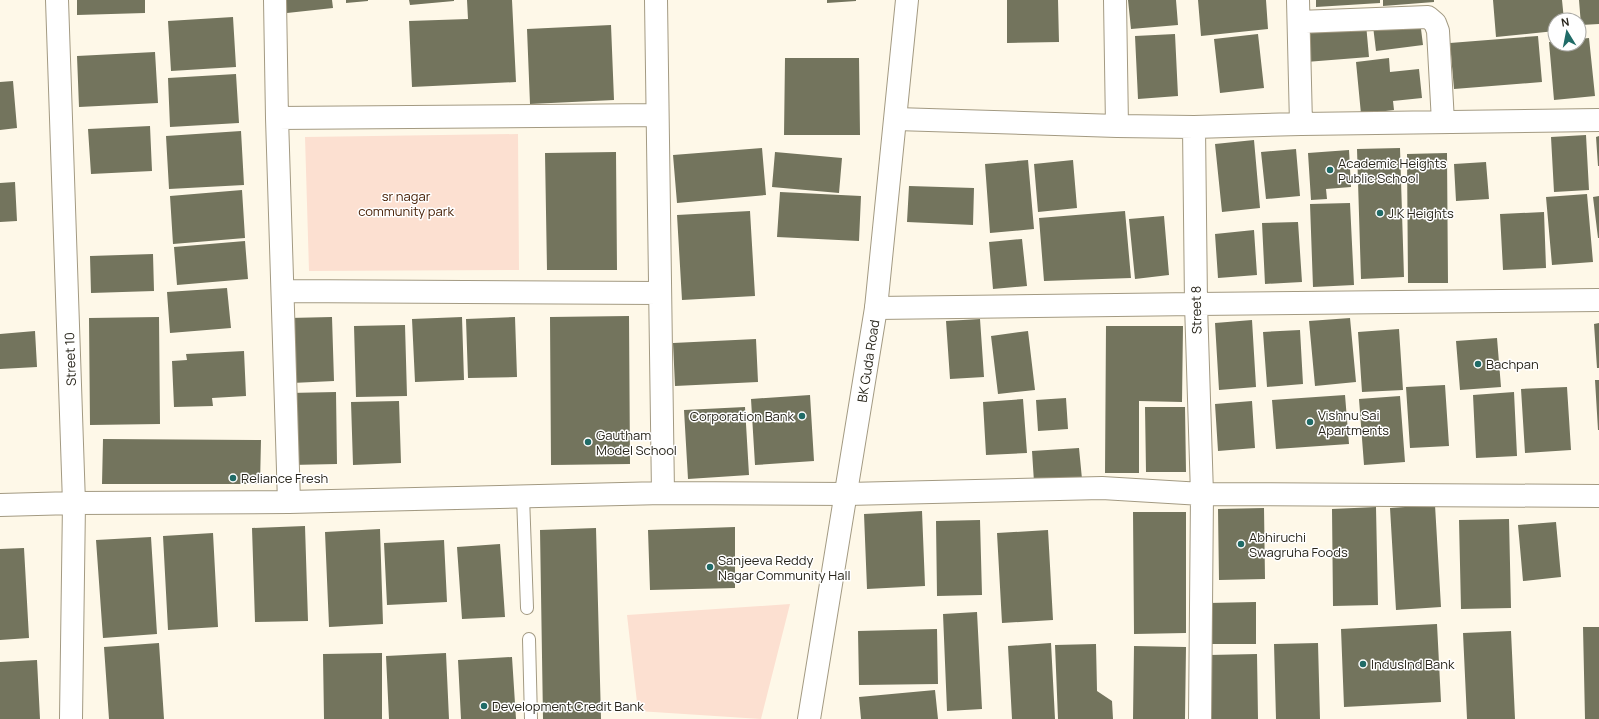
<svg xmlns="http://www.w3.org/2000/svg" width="1599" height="719" font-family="Manrope,sans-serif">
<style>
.green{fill:#fce0d1}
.building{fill:#73745d}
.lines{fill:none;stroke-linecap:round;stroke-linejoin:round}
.lane-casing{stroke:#a39a82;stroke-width:14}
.street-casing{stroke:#a39a82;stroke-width:24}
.secondary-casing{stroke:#a39a82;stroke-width:24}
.lane{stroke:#fff;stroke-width:12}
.street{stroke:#fff;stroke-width:22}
.secondary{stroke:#fff;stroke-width:22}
.poi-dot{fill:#206b67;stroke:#fff;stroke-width:1.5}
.labels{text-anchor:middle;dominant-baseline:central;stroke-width:3;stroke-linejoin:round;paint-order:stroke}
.poi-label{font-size:13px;fill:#28251b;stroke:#fff;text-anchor:start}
.park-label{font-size:13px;fill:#482107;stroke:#fff}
.street-label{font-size:13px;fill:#28251b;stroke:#fff}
</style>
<rect width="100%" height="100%" fill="#fef8e8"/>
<path class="green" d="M518,134L519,270L309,271L305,137Z
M790,604L761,719L638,711L627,615Z"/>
<path class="building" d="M77,0H145V13L77,15Z
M285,0H332L333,8L287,13Z
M346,0H368V1L346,3Z
M409,0H454V1L410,5Z
M467,0H512L516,82L412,87L409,21L468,19Z
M827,0H856V1L827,3Z
M1007,0H1058L1059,42L1007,43Z
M1128,0H1176L1178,25L1131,29Z
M1198,0H1266L1268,29L1201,36Z
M1316,0H1380V3L1316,7Z
M1383,0H1434V2L1383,6Z
M1493,0H1562L1564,20H1555V31L1496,37Z
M1579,0H1599V24L1581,25Z
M233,17L236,67L171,71L168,21Z
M1420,21L1423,45L1376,51L1373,26Z
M1366,24L1369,57L1306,62L1303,29Z
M611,25L614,100L530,104L527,29Z
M1175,34L1178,96L1138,99L1135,36Z
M1258,34L1264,88L1220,93L1214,39Z
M1538,36L1542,82L1454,89L1450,43Z
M1589,38L1595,96L1554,100L1549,42H1555V44H1579V39Z
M155,52L158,103L79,107L77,56Z
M785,58H859L860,135H784Z
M1389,58L1390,72L1419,69L1422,98L1393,101L1394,110L1361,114L1356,62Z
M236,74L239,123L170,127L168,78Z
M13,81L17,128L0,130V82Z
M150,126L152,171L91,174L88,129Z
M241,131L244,185L169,189L166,136Z
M1586,135L1589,190L1554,192L1551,137Z
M1599,136V166H1598L1596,137Z
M1254,140L1260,208L1222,212L1215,144Z
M762,148L766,195L677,203L673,155Z
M1400,148L1404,277L1361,279L1357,149Z
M1296,149L1300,196L1266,199L1261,152Z
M1349,150L1351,187L1326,189L1327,199L1311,200L1308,153Z
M616,152L617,270H547L545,153Z
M775,152L842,158L839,193L772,187Z
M1447,153L1448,283H1408L1407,154Z
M1028,160L1034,229L990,233L985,164Z
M1073,160L1077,208L1038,212L1034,164Z
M1486,162L1489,199L1456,201L1454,164Z
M15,182L17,221L0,222V183Z
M909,186L974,188L973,225L907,222Z
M242,190L245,238L173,244L170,196Z
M780,192L861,196L859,241L777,237Z
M1587,194L1593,262L1552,265L1546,197Z
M1599,196V238H1598L1593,197Z
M1350,203L1354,285L1313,287L1310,204Z
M750,211L755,296L682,300L677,215Z
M1125,211L1131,278L1044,281L1039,218Z
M1544,212L1546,268L1503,270L1500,214Z
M1164,216L1169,275L1135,279L1129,219Z
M1298,222L1302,282L1265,284L1262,223Z
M1254,230L1257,275L1218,278L1215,234Z
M1022,239L1027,286L993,289L989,242Z
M245,241L248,279L177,285L174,247Z
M153,254L154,291L91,293L90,256Z
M227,288L231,328L170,333L167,292Z
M629,316L630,464L551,465L550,317Z
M159,317L160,424L90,425L89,318Z
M332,317L334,381L292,383L289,318Z
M462,317L464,380L415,382L412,319Z
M515,317L517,377L468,378L466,319Z
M1350,318L1356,382L1315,386L1309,321Z
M980,319L984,377L950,379L946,321Z
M1252,320L1256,387L1219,390L1215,323Z
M1599,323V368H1597L1594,324Z
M405,325L407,396L356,397L354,326Z
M1106,326H1183L1182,402L1139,401V473H1105Z
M1399,329L1403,390L1362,392L1358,332Z
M1300,330L1303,384L1267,387L1263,332Z
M35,331L37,367L0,369V334Z
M1028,331L1035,390L998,394L991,336Z
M1497,338L1501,387L1460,390L1456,341Z
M756,339L758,382L675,386L673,343Z
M244,351L246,396L212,398L213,406L174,407L172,361L187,360L186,354Z
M1595,380H1599V430H1598Z
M1445,385L1449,446L1410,448L1406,387Z
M1567,387L1571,450L1525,453L1521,389Z
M336,392L337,464L291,465L289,393Z
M1514,392L1517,456L1476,458L1473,395Z
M810,395L814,461L755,465L751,399Z
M1345,395L1349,444L1276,449L1272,400Z
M1400,396L1405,462L1364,465L1359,399Z
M1066,398L1068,429L1038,431L1036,400Z
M1023,399L1027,453L986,455L983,402Z
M399,401L401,463L353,465L351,402Z
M1252,401L1255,448L1218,451L1215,404Z
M745,407L749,475L688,479L684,410Z
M1145,407H1185L1186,472H1146Z
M103,439L261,440L260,484H102Z
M1079,448L1082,479L1034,482L1032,451Z
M1435,505L1441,607L1396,610L1390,508Z
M1376,507L1378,605L1333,606L1332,509Z
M1264,508L1265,579L1219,580L1218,509Z
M922,511L925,586L867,589L864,514Z
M1133,512H1186V633L1134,634Z
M1509,519L1511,608L1461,609L1459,520Z
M980,520L982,595L937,596L936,521Z
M1556,522L1561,577L1523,581L1518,525Z
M305,526L308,621L255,622L252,528Z
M735,527V588L650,590L648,530Z
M596,528L601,719H543L540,530Z
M380,529L383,624L329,627L325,532Z
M1048,530L1053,620L1002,623L997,533Z
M213,533L218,627L168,630L163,536Z
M151,537L157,634L103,638L96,540Z
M444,540L447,602L387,605L384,543Z
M500,544L505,617L462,619L457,547Z
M24,548L29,638L0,640V549Z
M1256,602V644H1209L1208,603Z
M977,612L982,709L947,711L943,614Z
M1437,624L1441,702L1344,707L1341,629Z
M1583,627H1599V719H1585Z
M937,629L938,684L859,685L858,631Z
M1511,631L1515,719H1467L1463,633Z
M159,643L164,719H109L104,647Z
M1051,643L1055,719H1012L1008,646Z
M1318,643L1320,719H1276L1274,644Z
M1096,644L1097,691L1112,701L1113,719H1058L1055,645Z
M1134,646L1186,647L1185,719H1133Z
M382,653V719H324L323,654Z
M446,653L449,719H389L386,656Z
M1257,654L1258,719H1210L1209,655Z
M512,657L516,719H461L458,660Z
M37,660L40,719H0V662Z
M935,690L938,719H861L859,697Z"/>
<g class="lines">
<defs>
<path id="lane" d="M523,496L527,608
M529,639L531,719"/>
<path id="street" d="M57,0L74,503L71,719
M275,0L277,118L289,502
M656,0L663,493
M1115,0L1117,126
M1298,0L1301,124
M1299,22L1428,17L1435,23L1438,31L1443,122
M277,118L657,115
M896,119L1117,126L1194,127L1301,124L1599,120
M1194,127L1196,304L1202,494L1200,719
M283,291L660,293
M876,308L1196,304L1599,300
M0,505L74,503L289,502L663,493L847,494L1102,488L1202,494L1599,496"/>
<path id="secondary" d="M809,719L876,308L907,0"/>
</defs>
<use href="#lane" class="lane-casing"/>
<use href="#street" class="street-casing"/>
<use href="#secondary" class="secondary-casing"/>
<use href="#lane" class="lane"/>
<use href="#street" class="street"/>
<use href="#secondary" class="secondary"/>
</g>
<g class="poi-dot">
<circle cx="1330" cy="170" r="4"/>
<circle cx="1380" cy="213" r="4"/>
<circle cx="1478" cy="364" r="4"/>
<circle cx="802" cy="416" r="4"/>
<circle cx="1310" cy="422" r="4"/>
<circle cx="588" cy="442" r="4"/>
<circle cx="233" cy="478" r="4"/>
<circle cx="1241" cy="544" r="4"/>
<circle cx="710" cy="567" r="4"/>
<circle cx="1363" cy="664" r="4"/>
<circle cx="484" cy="706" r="4"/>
</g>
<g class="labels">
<g class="poi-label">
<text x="1338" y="163">Academic Heights<tspan x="1338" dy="15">Public School</tspan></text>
<text x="1388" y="213">J.K Heights</text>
<text x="1486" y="364">Bachpan</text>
<text x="1318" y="415">Vishnu Sai<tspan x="1318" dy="15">Apartments</tspan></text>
<text x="794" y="416" text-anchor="end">Corporation Bank</text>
<text x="596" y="435">Gautham<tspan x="596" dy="15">Model School</tspan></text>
<text x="241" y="478">Reliance Fresh</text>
<text x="1249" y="537">Abhiruchi<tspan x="1249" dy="15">Swagruha Foods</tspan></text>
<text x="718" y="560">Sanjeeva Reddy<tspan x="718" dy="15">Nagar Community Hall</tspan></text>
<text x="1371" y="664">IndusInd Bank</text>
<text x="492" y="706">Development Credit Bank</text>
</g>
<g class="park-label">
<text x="406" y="196">sr nagar<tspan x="406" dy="15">community park</tspan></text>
</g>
<g class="street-label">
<text transform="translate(1196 310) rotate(-91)">Street 8</text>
<text transform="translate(70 359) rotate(-92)">Street 10</text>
<text transform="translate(868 361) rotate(-81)">BK Guda Road</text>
</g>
</g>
<g transform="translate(1567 32) rotate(350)"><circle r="19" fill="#ffffff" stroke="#a9a8a4"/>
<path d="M0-3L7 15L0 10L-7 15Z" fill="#206b67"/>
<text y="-6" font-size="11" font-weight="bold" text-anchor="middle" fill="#28251b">N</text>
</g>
</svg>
